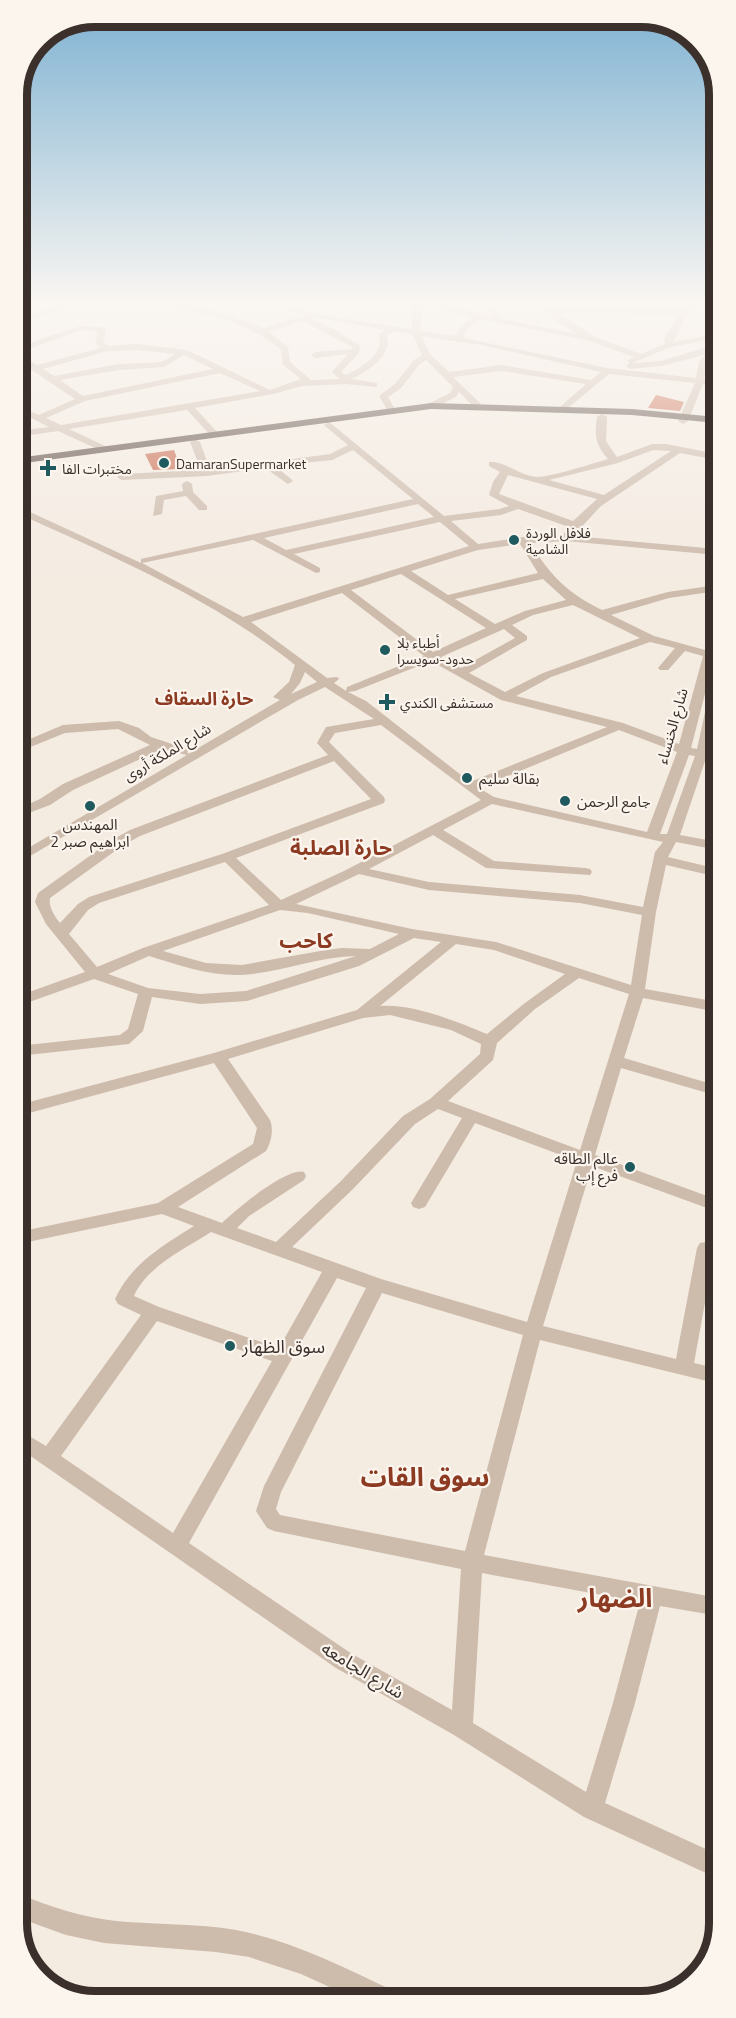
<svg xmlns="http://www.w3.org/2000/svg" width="736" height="2018" font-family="'Titillium Web','Noto Sans Arabic',sans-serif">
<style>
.building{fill:#c8694b}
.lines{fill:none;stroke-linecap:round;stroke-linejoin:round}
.minor{fill:#cdbbac;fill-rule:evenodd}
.highway{fill:#5c4a42;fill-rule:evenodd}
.poi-dot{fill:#1f5a5e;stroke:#fbf5ee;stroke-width:2}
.labels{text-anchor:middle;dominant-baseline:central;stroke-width:4.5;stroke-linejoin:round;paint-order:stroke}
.far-poi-label{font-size:14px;fill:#3b302b;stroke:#fbf5ee;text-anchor:start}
.street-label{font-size:15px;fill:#3b302b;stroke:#fbf5ee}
.poi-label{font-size:15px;fill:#3b302b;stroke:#fbf5ee;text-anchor:start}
.far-district-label{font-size:18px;font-weight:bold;fill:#8c3b22;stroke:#fbf5ee}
.near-poi-label{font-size:18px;fill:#3b302b;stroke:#fbf5ee;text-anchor:start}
.near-street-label{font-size:18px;fill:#3b302b;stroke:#fbf5ee}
.district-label{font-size:21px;font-weight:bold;fill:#8c3b22;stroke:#fbf5ee}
.near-district-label{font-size:26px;font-weight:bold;fill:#8c3b22;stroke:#fbf5ee}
.rim{fill:none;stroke:#3b302b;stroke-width:8}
</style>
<rect width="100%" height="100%" fill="#f4ebe1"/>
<path class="building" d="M656,395L684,402L680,411L648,408Z
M174,450L181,469L153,470L145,454Z"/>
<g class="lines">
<path class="minor" d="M79,301C141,301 206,300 263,328L306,315L253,301H265L327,316L412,329V301L437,303L494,317L481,301H489L503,319L577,334L556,321L546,310V305L554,308L682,310L692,301H701L687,314L673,342L717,334V338L671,347L632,363L661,361L703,348L717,349V354L707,362L704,379L717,380V386L703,384L688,421L683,424L678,421L695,383L609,374L563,412L559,409L560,407L586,384L501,371L453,377L481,404V408H475L459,392L456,397L431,409L427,406L428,404L450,393L453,387L426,360L420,364L401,388L388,397L395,409L391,412L388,411L379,396L395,384L414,360L422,355L412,334L395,331L387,335C393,356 368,371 352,379L377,383V387L346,384L302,386L273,394L195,408L218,433V437H212L187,410L69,429L107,447V451L104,452L58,431L17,437V431L49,427L17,411V405L39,415L75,399L17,360V353L37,365L101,348L95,343L98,331L82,330L17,353V347L81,326L103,327L106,331L103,342L109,346L137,344L187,350L270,390L301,379L283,365L281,350C236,313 182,307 125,305C112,305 97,303 84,305C61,308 39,318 17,323V318ZM422,307H436L472,317L459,328L456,336L420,331ZM558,313L679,314L664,339L665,344L641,354L595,337ZM315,317L385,330L379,334C384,355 362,367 346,375L341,372L359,353L360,346L334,329L310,319ZM480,319L590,341L634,357L627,361L630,363L626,366L630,369L662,366L707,354L699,361L696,378L607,368L464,338L466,331ZM303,321L352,347V349L315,352L311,355L315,358L348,354L332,372L340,379L311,380L290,362L288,347L269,332ZM421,336L481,345L601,372L591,380L501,365L449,372L431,355ZM137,350L175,354L162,362L119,364L54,376L43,369L107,351ZM184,355L213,369L83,396L60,380L119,370L164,367ZM220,373L260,391L61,425L46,418L85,401Z
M602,414L607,417L606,441L617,457L652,444H666L717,454V460L680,453L601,506L573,536L717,549V555L566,541L530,543C551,576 567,593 602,610L668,592L717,585V591L669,598L611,615L654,636L705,650L712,622L718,619L716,653H718V660L714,659L691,748L697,749L712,680L718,677V709L709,751L718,753V761L706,758L680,835L718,842V850L676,842L668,857L718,869V877L666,865L656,912L645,989L718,1002V1012L643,998L624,1058L718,1086V1096L621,1068L595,1155L718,1200V1212L592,1166L543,1326L676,1359L697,1248L700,1243L706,1242L712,1243L715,1248L694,1363L719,1369V1384L540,1340L484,1555L719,1598V1616L660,1606L635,1703L605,1803L719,1855V1879L584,1817L454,1735L336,1668L19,1448V1430L46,1446L141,1315L118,1304L115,1299C131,1264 162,1246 194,1226L162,1214L18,1244V1232L158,1203L253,1144L257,1128L214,1063L18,1116V1105L214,1053L357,1010L441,942L414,938L359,966L247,1001L200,1004L152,997L143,1031L129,1044L18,1056V1046L120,1035L128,1029L138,994L94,979L18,1006V996L85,972L46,924L35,902L38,893L112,840L130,830L328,755L317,743L326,727L374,719L325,687L298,700L18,863V854L187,755L162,749L73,790L50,805L18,817V809L40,799L63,784L150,745L118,729L65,733L18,752V744L63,725L119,721L139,728L151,737L187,749L188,754L280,700L273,697L289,682L295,665C212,598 113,557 17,513V506L141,563V559L145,558L413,499L353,450L332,460L275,466L291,479L293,481L288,484L265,468L207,476L122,480L117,477L122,474L201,470L190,442L195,439L200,442L210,470L330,454L348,445L326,427L324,425L329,422L444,516L499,509L509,506L489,495L493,482L500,472L489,466V462C504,460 521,477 538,477C554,476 591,464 608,459C596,446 594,435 597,417ZM653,450L671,451L604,495L549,480L618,463ZM508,475L597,499L573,521L499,494ZM418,504L434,517L286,550L264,538ZM518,509L569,527L563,535L523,537L478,544L451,521L501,515ZM440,522L469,546L243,617L142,563L253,540L316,573L320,572V568L294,554ZM520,544L538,573L448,595L411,571L478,550ZM401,574L486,628L433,652L351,590ZM543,579L566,600L525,611L495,624L455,599ZM342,593L424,656L347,687L346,691L334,683L339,679L337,677L327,678L251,622ZM573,605L640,638L543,673L505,692L469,673L527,640V636L512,625L533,615ZM504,629L515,638L461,668L441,657ZM650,642L675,648L658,668L660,670H668L685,651L703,656L679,744L623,723L516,696L551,677ZM431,661L501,700L607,727L470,782L366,701L348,692L355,691ZM305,672L317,682L291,694L300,683ZM381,725L481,800L344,871L281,900L236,858L384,803L385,800L384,797L329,742L335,733ZM619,730L677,752L647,832L494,797L479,788ZM689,755L695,756L667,834H660ZM334,761L371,799L222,854L89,897L78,904L60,923C55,917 48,906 50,898L122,846L140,836ZM492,804L663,842L655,852L643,907L580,895L429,882L369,869L433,835L486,868L590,875L592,872L590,869L585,868L494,861L443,830ZM225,862L269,905L143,948L97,967L69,934L88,910L99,903ZM359,874L429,890L580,903L642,915L631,985L496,942L412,929L296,904ZM280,910L308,913L399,934L370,949L342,948L326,950L242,965L206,963L163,951ZM456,944L494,950L565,974L525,1003L487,1034C458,1022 412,1003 380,1006ZM149,956C178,965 209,976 240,975C280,973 316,957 356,956L246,991L200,994L148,988L108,974ZM579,978L629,994L580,1150L448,1101L493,1060L497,1043L535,1009ZM390,1015L451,1030L481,1044L480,1054L430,1099L403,1116L341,1181L276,1242L237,1228L249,1216L304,1180L306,1176L304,1172C287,1167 235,1210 222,1223L178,1207L266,1151C271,1142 274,1130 270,1120L228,1059L363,1018ZM438,1109L462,1118L411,1203L413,1207L419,1209L425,1207L475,1123L577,1161L527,1322L381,1279L292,1247L353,1189L415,1124ZM211,1232L322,1272L279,1348L159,1307L134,1296C147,1266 185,1249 211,1232ZM337,1278L366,1288L264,1486L256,1511L267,1528L274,1531L461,1569L452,1710L352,1654L189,1543ZM382,1293L523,1335L465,1551L280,1515L276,1509L281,1492ZM157,1321L272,1361L173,1533L61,1456ZM482,1573L640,1602L613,1703L586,1792L473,1723Z
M187,481L192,484L193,492L207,506V510H199L186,496L164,500L162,514L153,516L156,496L183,491L182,484Z
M19,1894C51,1907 82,1917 116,1921C156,1925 196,1923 236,1930C291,1940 343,1967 394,1991L397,2000H358L301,1974L249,1957L216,1952L104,1943L66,1935L19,1918Z"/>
<path class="highway" d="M431,403L632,409L717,417V423L632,415L431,409L17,464V458Z"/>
</g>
<linearGradient id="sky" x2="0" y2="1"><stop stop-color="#7eb2d2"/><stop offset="0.52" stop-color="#faf6f2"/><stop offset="1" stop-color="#faf6f2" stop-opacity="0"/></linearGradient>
<rect width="736" height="583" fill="url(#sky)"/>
<g class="poi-dot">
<circle cx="164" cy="463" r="6"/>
<path d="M45 459h6v6h6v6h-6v6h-6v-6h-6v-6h6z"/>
<circle cx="514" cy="540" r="6"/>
<circle cx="385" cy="650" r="6"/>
<path d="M384 693h6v6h6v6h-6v6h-6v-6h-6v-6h6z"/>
<circle cx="467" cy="778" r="6"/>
<circle cx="565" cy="801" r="6"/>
<circle cx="90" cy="806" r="6"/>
<circle cx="630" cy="1167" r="6"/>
<circle cx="230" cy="1346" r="6"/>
</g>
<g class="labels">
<g class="far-poi-label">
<text x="176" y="463">DamaranSupermarket</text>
<text x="62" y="468">مختبرات الفا</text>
<text x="526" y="532">فلافل الوردة<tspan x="526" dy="16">الشامية</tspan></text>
<text x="397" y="642">أطباء بلا<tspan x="397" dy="16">حدود-سويسرا</tspan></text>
<text x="400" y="702">مستشفى الكندي</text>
</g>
<g class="street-label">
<text transform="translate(672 726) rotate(-74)">شارع الخنساء</text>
<text transform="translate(167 752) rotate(-31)">شارع الملكة أروى</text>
</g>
<g class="poi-label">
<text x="479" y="778">بقالة سليم</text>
<text x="577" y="801">جامع الرحمن</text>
<text x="90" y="824" text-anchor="middle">المهندس<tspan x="90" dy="17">ابراهيم صبر 2</tspan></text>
<text x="618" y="1158" text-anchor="end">عالم الطاقه<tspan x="618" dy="17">فرع إب</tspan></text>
</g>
<g class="far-district-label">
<text x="204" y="698">حارة السقاف</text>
</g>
<g class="near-poi-label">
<text x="242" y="1346">سوق الظهار</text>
</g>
<g class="near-street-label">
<text transform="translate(363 1670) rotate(31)">شارع الجامعه</text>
</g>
<g class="district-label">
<text x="341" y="847">حارة الصلبة</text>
<text x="306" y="940">كاحب</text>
</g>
<g class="near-district-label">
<text x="425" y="1476">سوق القات</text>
<text x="615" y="1597">الضهار</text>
</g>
</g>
<path d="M0 0H736V2018H0ZM95 27H641A68 68 0 0 1 709 95V1923A68 68 0 0 1 641 1991H95A68 68 0 0 1 27 1923V95A68 68 0 0 1 95 27Z" fill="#fbf5ee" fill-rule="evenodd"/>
<path class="rim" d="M95 27H641A68 68 0 0 1 709 95V1923A68 68 0 0 1 641 1991H95A68 68 0 0 1 27 1923V95A68 68 0 0 1 95 27Z"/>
</svg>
